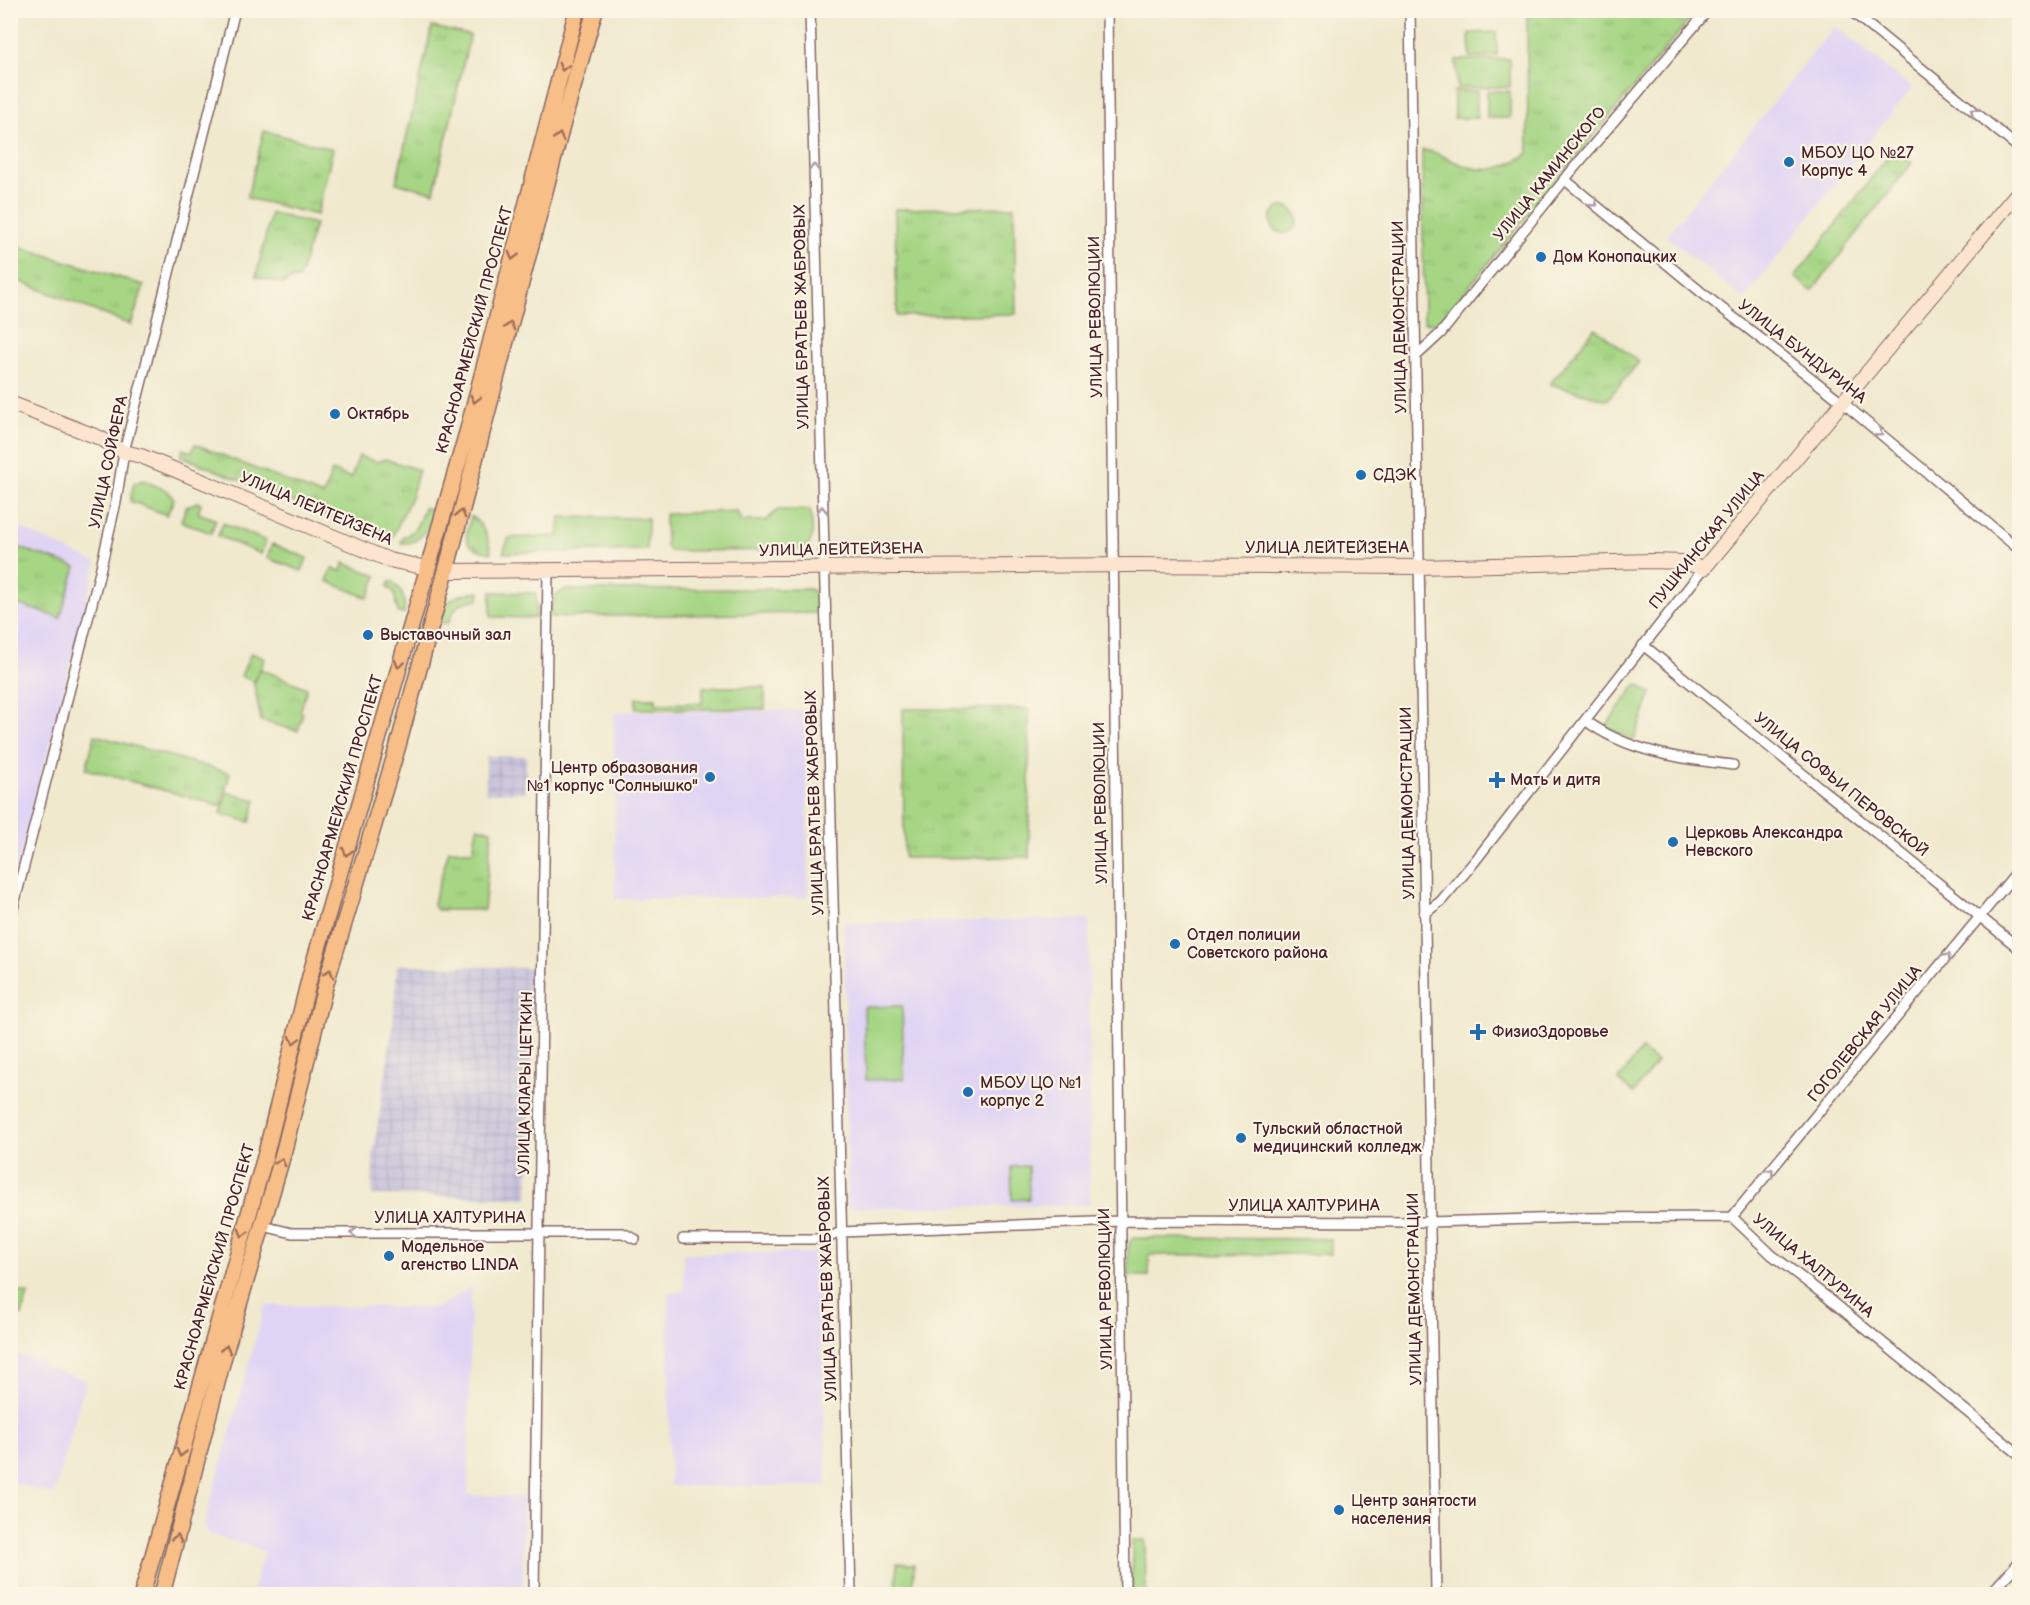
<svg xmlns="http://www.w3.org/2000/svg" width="2030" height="1605" font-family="'Balsamiq Sans',sans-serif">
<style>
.built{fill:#e0d4f4}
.industrial{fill:url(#industrial-grid)}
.grass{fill:#a6d684;stroke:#787a58;stroke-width:1.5}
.park{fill:url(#park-tufts);stroke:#787a58;stroke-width:1.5}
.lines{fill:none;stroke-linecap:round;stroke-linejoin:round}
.street-casing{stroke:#846664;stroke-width:12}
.secondary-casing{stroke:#846664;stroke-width:16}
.primary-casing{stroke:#846664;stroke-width:18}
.street{stroke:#fff;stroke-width:9}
.secondary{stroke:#fce5cf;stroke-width:14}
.primary{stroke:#f7be87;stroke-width:15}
.oneway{stroke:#a06e59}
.oneway2{stroke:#ae9aa0}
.poi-dot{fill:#1f6fb2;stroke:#fcf5e5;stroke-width:2}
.labels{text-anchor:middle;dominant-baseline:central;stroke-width:4.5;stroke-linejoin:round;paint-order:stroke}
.poi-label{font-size:16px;fill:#4a1f2b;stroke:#fcf5e5;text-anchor:start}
.street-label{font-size:16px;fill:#4a1f2b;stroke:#fcf5e5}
</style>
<defs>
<pattern id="industrial-grid" width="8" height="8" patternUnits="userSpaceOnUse" patternTransform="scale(1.5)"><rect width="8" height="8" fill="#c4c0db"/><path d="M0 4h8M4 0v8" fill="none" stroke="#aaa5bc"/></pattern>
<pattern id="park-tufts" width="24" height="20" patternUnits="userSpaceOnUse" patternTransform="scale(1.5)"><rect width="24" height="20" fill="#a6d684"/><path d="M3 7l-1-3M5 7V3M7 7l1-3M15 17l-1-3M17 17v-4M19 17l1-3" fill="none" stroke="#90b772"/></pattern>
</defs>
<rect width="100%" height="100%" fill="#fcf5e5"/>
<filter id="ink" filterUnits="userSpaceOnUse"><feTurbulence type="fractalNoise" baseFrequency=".0167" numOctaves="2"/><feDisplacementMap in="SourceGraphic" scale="12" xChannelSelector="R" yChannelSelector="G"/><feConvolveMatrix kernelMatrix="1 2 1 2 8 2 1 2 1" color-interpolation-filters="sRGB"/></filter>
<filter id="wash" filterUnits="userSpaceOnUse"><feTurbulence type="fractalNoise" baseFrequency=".008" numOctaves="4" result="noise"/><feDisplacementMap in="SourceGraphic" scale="24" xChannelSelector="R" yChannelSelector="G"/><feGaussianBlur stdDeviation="1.35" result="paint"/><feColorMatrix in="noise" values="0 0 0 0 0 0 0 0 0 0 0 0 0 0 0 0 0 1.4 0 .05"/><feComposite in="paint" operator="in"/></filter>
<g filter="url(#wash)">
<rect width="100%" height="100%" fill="#f0e9ce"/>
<path class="built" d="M1835,26L1912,88L1744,299L1666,236Z
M11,524L97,563L11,893Z
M806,710L808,897L615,899L614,712Z
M1089,919L1090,1205L848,1208L844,923Z
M683,1253H818L827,1486H670L668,1292H684Z
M471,1288L468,1495L524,1497L523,1594H252L264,1551L209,1534L204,1526L265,1305L437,1308L467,1289Z
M11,1353L44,1362V1367L86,1380L54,1495L13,1483L11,1486Z"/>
<path class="industrial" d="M486,756H526V792L486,793Z
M397,965L533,968L528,1198L372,1195L373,1157L393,1024Z"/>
<path class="grass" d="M1496,32L1497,55L1470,57L1469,33Z
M1510,59V87L1457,88L1456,60Z
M1454,91H1477V118H1454Z
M1487,91H1510V118H1487Z
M1271 220a13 13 0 1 1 26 0a13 13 0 1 1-26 0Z
M143,480L168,491L174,499L167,515L130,501L134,483Z
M197,502L201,504L198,513L216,520L211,533L181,521L186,507Z
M424,508L434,509C430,526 422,545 401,543L403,537C417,532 419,521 424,508Z
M778,510H810C812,524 817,543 802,550L670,551L666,547L665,514L737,511L741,521H765Z
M560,517L648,518L647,550L503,553L509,538L558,536Z
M223,523L266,541L261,554L218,536Z
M272,544L307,558L302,571L267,558Z
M344,563L377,576L368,598L327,581L332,568L341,571Z
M389,582H393C403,592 406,600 404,614L399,613C393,603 399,594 388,587Z
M809,589L816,593L819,613L551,617V606L555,595L565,590Z
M480,592L479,599C458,603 457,603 448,623H439C445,599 455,593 480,592Z
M491,592L536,593V618L491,617Z
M251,653L265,659L254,682L241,676Z
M1637,684L1651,693L1634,740L1605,727Z
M902,1006L904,1079L866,1080L864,1007Z
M1641,1050L1657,1062L1634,1093L1618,1081Z
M1028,1166L1029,1199L1012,1200L1011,1167Z
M1133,1238L1331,1239V1254L1149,1255V1276H1129L1128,1246Z
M1132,1540H1145L1146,1594H1132Z
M897,1563L914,1564L913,1594H896Z"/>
<path class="park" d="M1569,11H1697L1439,323H1424L1422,150C1434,151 1442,155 1453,161C1483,175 1500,171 1528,154L1527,11H1540L1566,17Z
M432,27L470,35L434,192L396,183Z
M264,131L333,149L317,215L247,198Z
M1894,149L1912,163L1812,291L1795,277Z
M1014,207L1016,314L897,316L895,209Z
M271,213L315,224L299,279L289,280L284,284L256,277Z
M10,244L144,285L131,325L11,278Z
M1595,328L1639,362L1607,400L1550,384Z
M195,444L323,496L332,471L351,478L359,456L377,462L385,459L419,470L411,497L390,542L181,456L183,449L192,452Z
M471,516C483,525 489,537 491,553L479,550L469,544L466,535Z
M11,545L76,567L60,618L11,602Z
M260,669L307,688L300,712L303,713L298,731L261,721L254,684Z
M703,687H765V709H636V698H656V704L702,703Z
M903,709H1029V857L904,858Z
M95,735L230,773L221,806L86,769Z
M227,792L256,800L250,822L221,814Z
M477,827L492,830L484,910H437L433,904L449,850L473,851Z
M10,1289L28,1294L22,1315L11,1312Z"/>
</g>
<g filter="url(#ink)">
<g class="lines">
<defs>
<path id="street" d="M810,10L851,1594
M1107,10L1125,1594
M1410,10L1436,1594
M1850,10L2020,149
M1564,179L1701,292L1842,402L2020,550
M1415,357L1441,333L1574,168L1708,10
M1643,645L2020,949
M1585,720C1627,752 1682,759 1733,765
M1424,914L1441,901L1475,861L1704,568
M10,920L98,580L116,502L124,452L235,10
M1732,1217L2020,868
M263,1226L292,1233H623L635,1239
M683,1239H825L841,1232L1120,1221L1429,1222L1568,1218L1732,1217L1772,1255L1828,1298L2020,1455
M534,1594L548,571
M1990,1594L2020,1561"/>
<path id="secondary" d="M10,403L100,438L124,452L141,456L173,469L389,560L427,568
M446,571L1132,565L1419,567L1652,561L1683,562L1704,568L2020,190"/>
<path id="primary" d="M142,1594L266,1153L310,976L468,429L577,10
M162,1594L224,1356L282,1158L326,983L397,749L446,571L562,126L595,10"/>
</defs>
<use href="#street" class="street-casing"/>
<use href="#secondary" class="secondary-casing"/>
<use href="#primary" class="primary-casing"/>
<use href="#street" class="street"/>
<use href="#secondary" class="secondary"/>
<use href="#primary" class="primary"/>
</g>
<defs><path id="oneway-chevron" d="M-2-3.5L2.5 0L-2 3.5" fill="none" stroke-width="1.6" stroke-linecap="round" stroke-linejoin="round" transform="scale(1.5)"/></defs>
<g class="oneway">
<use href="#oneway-chevron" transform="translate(563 67) rotate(104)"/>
<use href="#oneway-chevron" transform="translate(559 137) rotate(-75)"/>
<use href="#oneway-chevron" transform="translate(513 256) rotate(105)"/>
<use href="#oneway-chevron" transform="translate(510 326) rotate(-75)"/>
<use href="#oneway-chevron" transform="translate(475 399) rotate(104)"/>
<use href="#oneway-chevron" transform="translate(461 514) rotate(-76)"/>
<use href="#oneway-chevron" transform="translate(399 664) rotate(106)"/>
<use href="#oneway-chevron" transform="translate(347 852) rotate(106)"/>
<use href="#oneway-chevron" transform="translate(329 973) rotate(-73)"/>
<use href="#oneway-chevron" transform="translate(294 1040) rotate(104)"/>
<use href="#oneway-chevron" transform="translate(281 1162) rotate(-75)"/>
<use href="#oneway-chevron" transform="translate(243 1233) rotate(106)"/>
<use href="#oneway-chevron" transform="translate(226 1349) rotate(-74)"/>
<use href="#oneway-chevron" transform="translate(181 1453) rotate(106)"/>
<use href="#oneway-chevron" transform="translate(177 1538) rotate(-75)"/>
</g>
<g class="oneway2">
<use href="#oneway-chevron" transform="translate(1974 112) rotate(-141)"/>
<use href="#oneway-chevron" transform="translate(814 168) rotate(-91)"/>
<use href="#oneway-chevron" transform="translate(1594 203) rotate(39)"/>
<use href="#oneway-chevron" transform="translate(1879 433) rotate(40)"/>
<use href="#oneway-chevron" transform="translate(822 510) rotate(-92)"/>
<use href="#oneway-chevron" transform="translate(1947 957) rotate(-51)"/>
<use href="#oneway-chevron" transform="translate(1770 1172) rotate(-50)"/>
<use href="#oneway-chevron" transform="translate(354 1233) rotate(180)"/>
</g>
</g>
<g class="poi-dot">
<circle cx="1789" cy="162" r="6"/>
<circle cx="1541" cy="257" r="6"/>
<circle cx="335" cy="414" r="6"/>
<circle cx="1361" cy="475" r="6"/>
<circle cx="368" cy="635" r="6"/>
<circle cx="710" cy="777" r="6"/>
<path d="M1494 771h6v6h6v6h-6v6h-6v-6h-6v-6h6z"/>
<circle cx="1673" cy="842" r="6"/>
<circle cx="1175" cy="944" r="6"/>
<path d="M1475 1023h6v6h6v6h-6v6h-6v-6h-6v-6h6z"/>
<circle cx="968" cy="1092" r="6"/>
<circle cx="1241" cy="1138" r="6"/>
<circle cx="389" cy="1256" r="6"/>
<circle cx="1339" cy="1510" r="6"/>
</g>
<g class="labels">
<g class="poi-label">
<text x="1801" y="153">МБОУ ЦО №27<tspan x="1801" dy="18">Корпус 4</tspan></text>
<text x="1553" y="257">Дом Конопацких</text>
<text x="347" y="414">Октябрь</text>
<text x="1373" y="475">СДЭК</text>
<text x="380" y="635">Выставочный зал</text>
<text x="698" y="768" text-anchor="end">Центр образования<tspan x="698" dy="18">№1 корпус "Солнышко"</tspan></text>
<text x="1510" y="780">Мать и дитя</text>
<text x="1685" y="833">Церковь Александра<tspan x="1685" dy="18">Невского</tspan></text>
<text x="1187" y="935">Отдел полиции<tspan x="1187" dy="18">Советского района</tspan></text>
<text x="1492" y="1032">ФизиоЗдоровье</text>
<text x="980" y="1083">МБОУ ЦО №1<tspan x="980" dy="18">корпус 2</tspan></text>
<text x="1253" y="1129">Тульский областной<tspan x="1253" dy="18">медицинский колледж</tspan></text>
<text x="401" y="1247">Модельное<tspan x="401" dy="18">агенство LINDA</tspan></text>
<text x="1351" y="1501">Центр занятости<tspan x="1351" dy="18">населения</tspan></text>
</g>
<g class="street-label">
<text transform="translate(1550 174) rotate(-51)">УЛИЦА КАМИНСКОГО</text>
<text transform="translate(802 317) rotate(-91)">УЛИЦА БРАТЬЕВ ЖАБРОВЫХ</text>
<text transform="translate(1096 317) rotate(-91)">УЛИЦА РЕВОЛЮЦИИ</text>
<text transform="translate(1400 317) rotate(-91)">УЛИЦА ДЕМОНСТРАЦИИ</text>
<text transform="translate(475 330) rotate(-75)">КРАСНОАРМЕЙСКИЙ ПРОСПЕКТ</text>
<text transform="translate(1802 352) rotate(38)">УЛИЦА БУНДУРИНА</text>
<text transform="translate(109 462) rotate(-78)">УЛИЦА СОЙФЕРА</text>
<text transform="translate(316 509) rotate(23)">УЛИЦА ЛЕЙТЕЙЗЕНА</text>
<text transform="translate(1707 540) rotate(-51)">ПУШКИНСКАЯ УЛИЦА</text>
<text x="1327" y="548">УЛИЦА ЛЕЙТЕЙЗЕНА</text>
<text transform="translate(841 550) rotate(-1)">УЛИЦА ЛЕЙТЕЙЗЕНА</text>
<text transform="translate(1841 785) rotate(39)">УЛИЦА СОФЬИ ПЕРОВСКОЙ</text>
<text transform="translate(343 798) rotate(-74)">КРАСНОАРМЕЙСКИЙ ПРОСПЕКТ</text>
<text transform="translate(815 803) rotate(-92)">УЛИЦА БРАТЬЕВ ЖАБРОВЫХ</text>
<text transform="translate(1101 803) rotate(-91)">УЛИЦА РЕВОЛЮЦИИ</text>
<text transform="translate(1408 803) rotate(-91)">УЛИЦА ДЕМОНСТРАЦИИ</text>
<text transform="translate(1865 1034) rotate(-51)">ГОГОЛЕВСКАЯ УЛИЦА</text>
<text transform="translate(526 1083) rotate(-89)">УЛИЦА КЛАРЫ ЦЕТКИН</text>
<text x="1304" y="1206">УЛИЦА ХАЛТУРИНА</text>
<text x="450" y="1218">УЛИЦА ХАЛТУРИНА</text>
<text transform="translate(1813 1266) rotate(40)">УЛИЦА ХАЛТУРИНА</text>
<text transform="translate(215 1267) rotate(-74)">КРАСНОАРМЕЙСКИЙ ПРОСПЕКТ</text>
<text transform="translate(828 1289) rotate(-92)">УЛИЦА БРАТЬЕВ ЖАБРОВЫХ</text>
<text transform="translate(1106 1289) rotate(-91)">УЛИЦА РЕВОЛЮЦИИ</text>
<text transform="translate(1415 1289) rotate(-91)">УЛИЦА ДЕМОНСТРАЦИИ</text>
</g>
</g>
<rect width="2030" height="1605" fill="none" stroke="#fcf5e5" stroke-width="36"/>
</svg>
